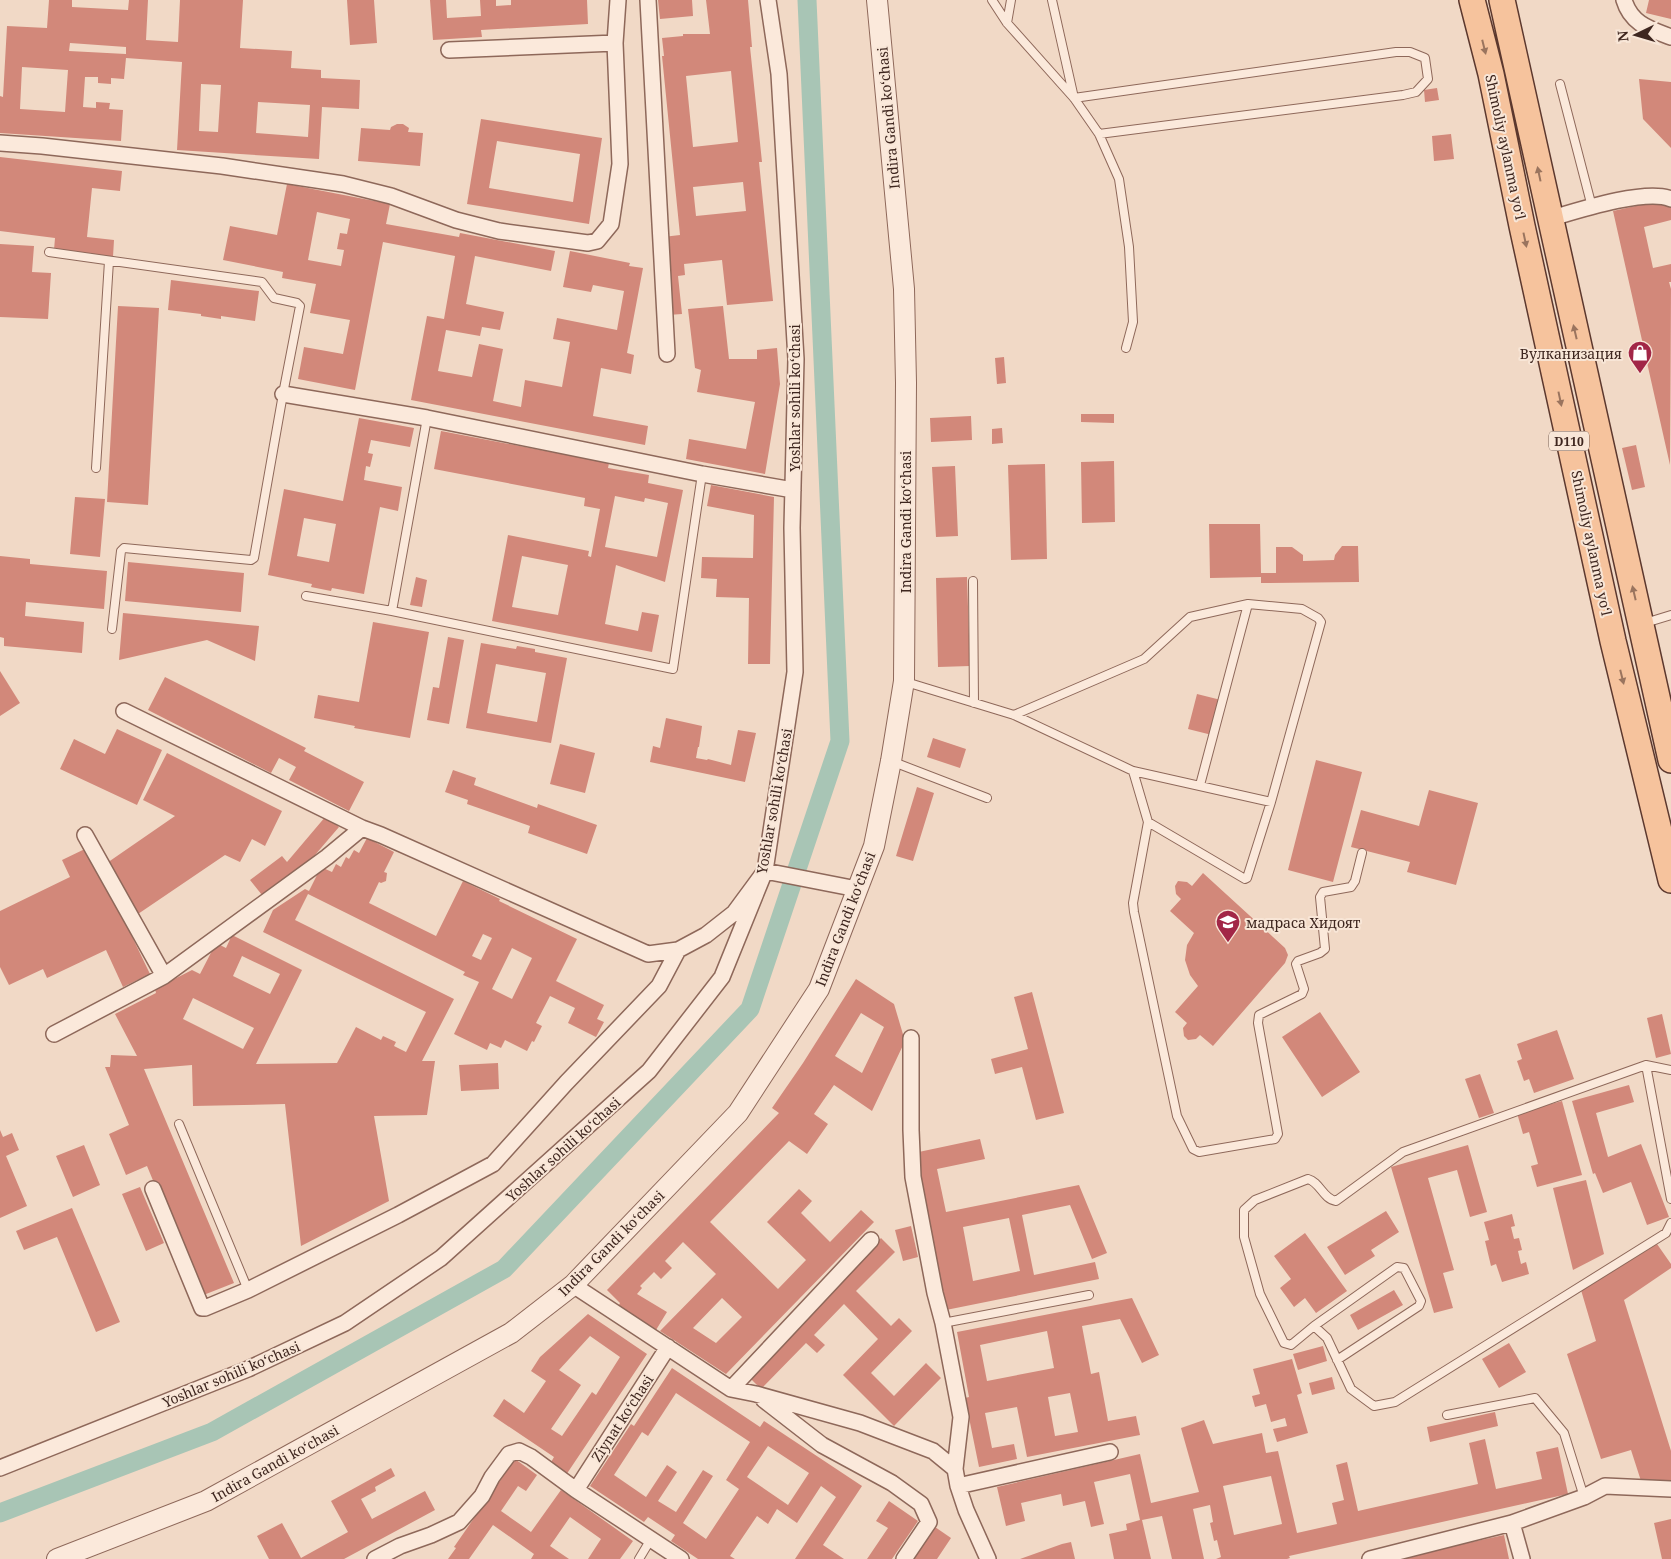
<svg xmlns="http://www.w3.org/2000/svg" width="1671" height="1559" font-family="'Noto Serif',serif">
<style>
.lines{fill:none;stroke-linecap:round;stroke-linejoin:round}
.canal{stroke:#a8c5b5;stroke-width:19}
.building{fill:#d2887a;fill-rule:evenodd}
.service-casing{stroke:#8e685a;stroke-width:10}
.minor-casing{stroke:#8e685a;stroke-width:18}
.tertiary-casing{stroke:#8e685a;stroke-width:22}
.primary-casing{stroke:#5c382e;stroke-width:28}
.service{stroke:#fbe9db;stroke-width:8}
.minor{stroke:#fbe9db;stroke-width:15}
.tertiary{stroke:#fbe9db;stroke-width:20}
.primary{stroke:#f6c39d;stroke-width:25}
.oneway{fill:#9a745e}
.labels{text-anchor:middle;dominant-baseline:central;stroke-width:4;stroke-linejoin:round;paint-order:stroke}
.shield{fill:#f8e6d7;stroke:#766056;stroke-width:1}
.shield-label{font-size:12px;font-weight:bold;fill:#3e261f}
.street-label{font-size:14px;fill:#3e261f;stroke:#f8e6d7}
.poi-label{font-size:14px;fill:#3e261f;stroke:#f8e6d7;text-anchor:end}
</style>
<rect width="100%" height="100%" fill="#f1d9c6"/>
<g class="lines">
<path class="canal" d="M0,1513L212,1432L504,1269L750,1009L840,741L807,0"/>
</g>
<path class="building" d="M49,0H72V7L128,10L129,0H148L146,40L178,42L180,0H243L240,48L292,51L291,68L321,70V78L360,80L359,109L322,107L319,159L177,150L182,62L126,58L124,79L111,78V84L98,83V77H85L83,107L96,108V102L110,103L109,109L123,110L121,141L0,133V96L3,97L7,26L47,28ZM70,43L126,47V54L69,51ZM22,67L68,70L65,112L20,109ZM201,84L221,85L218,132L199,131ZM258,102L310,105L308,137L256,133Z
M347,0H374L377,43L350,45Z
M430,0H446L447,18L481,16L480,0H496V6L511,5V0H587L588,24L481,30L482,37L433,40Z
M658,0H692L693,16L660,19Z
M706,0H748L752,47H750L762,162H759L773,301L727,305L722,260L684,264L685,275L678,276L682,314L668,315L663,237L680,235L662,56H664L662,38L683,36V34H710ZM731,71L738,142L693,147L686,76ZM743,182L746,211L696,216L693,187Z
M1649,0H1671V19L1646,13Z
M1639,79L1671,82V148L1643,119Z
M1437,88L1439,100L1425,102L1424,90Z
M481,119L602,138L589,224L467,204ZM497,141L580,154L573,202L489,188Z
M397,124H403L409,128L408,132L423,133L420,166L358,161L361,128L390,130L391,127Z
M1451,134L1454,159L1434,161L1432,136Z
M0,157L122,171L120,191L92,188L87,237L114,240L113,257L54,250L55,238L0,231Z
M287,184L390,204L386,224L459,237L460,233L555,251L551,271L475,256L466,304L504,312L500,330L482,327L480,336L446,330L438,371L472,377L479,344L503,349L493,401L521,407L525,380L562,387L570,342L553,339L557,318L617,330L624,291L593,285L591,292L563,287L570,251L630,263L629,266L643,268L627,353L634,355L631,374L601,368L593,416L648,426L645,445L411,400L427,316L444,319L455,256L383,242L355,390L298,379L304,347L343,354L350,320L310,313L316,284L282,278L283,272L223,260L230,226L277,235ZM317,212L350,219L347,234L340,233L337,249L344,250L341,266L308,260Z
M1667,199L1671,203V220L1644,227L1653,268L1671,264V282H1669L1671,289L1670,465L1613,211Z
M0,244L34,246L32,272L51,273L48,319L0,317Z
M171,280L259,291L255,321L221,316V319L201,316V314L168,310Z
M118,306L159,308L148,505L107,502Z
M723,306L729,359H757V350L777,348L780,384L765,474L686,459L689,439L746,449L755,402L697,392L701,370L695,368L688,309Z
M1004,357L1006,383L997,384L995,358Z
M1081,414H1114V423L1081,422Z
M971,416L972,440L931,442L930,418Z
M359,418L414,428L410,447L371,440L368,453L373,454L370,467L366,466L364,480L402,487L398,511L380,507L364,594L332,588L331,591L311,587L312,584L268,575L284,489L343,501ZM304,518L336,524L329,562L297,556Z
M1002,428L1003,443L992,444V429Z
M441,431L609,463L608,468L649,475L648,483L683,490L665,582L616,565L605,624L638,631L642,612L659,615L652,652L492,621L508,535L589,551L588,556L591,557L600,509L584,506L585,498L434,469ZM615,496L644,502L645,498L668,503L657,557L605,547ZM522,556L568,565L558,615L512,607Z
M1636,445L1645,487L1632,490L1622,448Z
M1114,461L1115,522L1082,523L1081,462Z
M1045,464L1047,559L1011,560L1008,465Z
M955,466L958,536L936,537L932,467Z
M711,485L774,497L770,664H748L749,598L716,597L717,579L701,578L702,557L753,558L754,515L707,506Z
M75,497L105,499L100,557L70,554Z
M1209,524H1260L1261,573H1276V547H1292L1303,555V561L1334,560L1335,555L1342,546H1358L1359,582L1261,583V577L1210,578Z
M0,556L30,559V564L107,571L104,609L26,602L25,616L84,622L82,653L4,646V638L0,637Z
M128,562L244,573L241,612L125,601Z
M416,577L427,580L422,607L410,605Z
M967,577L970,666L938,667L936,578Z
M123,613L259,626L255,661L207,640L119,660Z
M373,622L429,632L410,738L354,728L355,726L314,718L318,695L359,702Z
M448,637L464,640L449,724L427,720L433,687L439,688Z
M481,643L516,649L517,646L535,649V652L567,658L551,743L466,728ZM496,664L546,673L537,722L487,713Z
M0,671L20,703L0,716Z
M165,677L306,748L304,751L364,782L349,811L289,780L296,767L279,758L271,773L148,710Z
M1197,694L1221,700L1212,735L1188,729Z
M666,718L702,726L699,747H698L696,758L707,760L708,759L731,765L738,730L756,733L745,782L650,762L653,746L660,748Z
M117,729L162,750L137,805L60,769L74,739L105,754Z
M933,738L966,749L960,768L927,757Z
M560,744L595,753L585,793L550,784Z
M167,753L282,811L265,846L252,839L240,862L225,855L138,914L104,865L175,816L143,800Z
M1316,760L1362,772L1333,882L1288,870Z
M453,770L476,778L474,785L537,808L538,804L597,825L587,854L528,833L530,826L467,804L468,800L445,792Z
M917,787L934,793L913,861L896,856Z
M1429,790L1478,803L1456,885L1407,872L1410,862L1351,847L1361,810L1419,826Z
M326,816L339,827L297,876L266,900L250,880L282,856L287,862Z
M367,838L394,852L384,872L387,873L386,881L381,883L379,882L369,903L436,936L463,881L500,899L499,901L577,939L556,981L604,1005L597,1019L604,1022L596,1037L568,1023L575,1008L550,996L536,1023L542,1026L534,1042L532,1041L527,1051L505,1040L501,1048L490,1043L487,1050L454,1034L479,982L463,975L465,972L308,894L295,920L454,999L422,1061H435L427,1115L374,1116L389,1201L301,1246L285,1104L193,1106L192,1065L144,1069L234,1283L201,1296L147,1166L126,1175L109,1134L129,1125L105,1067H110L111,1055L137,1056L115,1014L156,993L155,989L192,970L200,974L216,943L226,948L232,935L302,970L256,1064L337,1063L356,1027L381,1040L383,1036L396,1042L394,1046L406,1052L426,1012L263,932L273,910L305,889L309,891L321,867L332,872L336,864L341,867L346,857L349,859L354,850L359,853ZM483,934L492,938L481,960L472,956ZM512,948L532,958L512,999L492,989ZM242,956L280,974L270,994L233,976ZM193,998L254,1028L243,1049L183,1019Z
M89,847L150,974L123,987L106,950L47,978L43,969L9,985L0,967V911L70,877L62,860Z
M1203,873L1285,948L1288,955L1285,963L1213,1046L1200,1035L1196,1039L1188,1040L1184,1036L1183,1028L1187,1023L1175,1012L1198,986L1190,975L1185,960L1187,945L1194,933L1170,911L1181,899L1176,894L1175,886L1178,881L1187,882L1192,886Z
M856,979L894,1004L905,1041L872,1111L834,1085L814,1114L828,1124L807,1154L789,1141L710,1222L778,1289L806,1260L767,1222L799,1189L812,1201L801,1213L830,1242L861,1210L874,1222L726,1374L660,1331L716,1274L683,1242L665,1261L672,1268L661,1279L654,1272L640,1286L642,1288L637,1294L667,1312L656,1330L618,1307L620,1303L607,1290L779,1113L772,1108L803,1063ZM861,1013L884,1027L862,1073L835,1056ZM722,1298L742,1317L716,1343L693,1328Z
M1032,992L1064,1113L1036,1120L1022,1067L995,1074L991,1059L1028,1049L1014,997Z
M1320,1012L1360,1072L1322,1097L1282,1037Z
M1662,1014L1671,1054L1656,1058L1647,1018Z
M1557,1030L1574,1079L1534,1093L1529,1079L1524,1081L1517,1061L1522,1059L1517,1044Z
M498,1063L499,1089L461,1091L459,1065Z
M1480,1074L1494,1113L1479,1118L1465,1079Z
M1629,1085L1634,1102L1596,1113L1608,1157L1641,1144L1669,1217L1647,1225L1631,1182L1603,1193L1595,1173L1593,1174L1572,1101Z
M1562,1101L1582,1175L1537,1187L1531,1166L1538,1164L1529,1132L1523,1134L1517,1113Z
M0,1130L3,1137L12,1133L19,1150L6,1156L27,1206L0,1218Z
M980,1139L985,1159L937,1169L946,1212L1079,1185L1107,1253L1092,1259L1070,1205L1022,1215L1034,1275L1095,1262L1099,1279L946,1310L914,1153ZM1009,1218L1020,1271L973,1281L963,1227Z
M84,1145L100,1185L73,1197L56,1156Z
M1468,1145L1487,1212L1470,1217L1457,1170L1428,1178L1454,1270L1443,1273L1453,1308L1434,1313L1391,1167Z
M1586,1180L1604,1254L1573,1270L1553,1188Z
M140,1187L164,1243L146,1251L122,1194Z
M72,1208L120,1322L96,1332L57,1237L24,1250L16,1231Z
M1386,1211L1399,1232L1371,1250L1375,1256L1345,1275L1327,1247Z
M1512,1214L1515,1226L1511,1227L1514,1239L1519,1238L1522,1250L1518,1251L1521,1264L1526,1262L1529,1274L1502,1282L1496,1264L1491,1266L1485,1241L1489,1240L1484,1222Z
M911,1226L918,1257L903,1261L895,1230Z
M1305,1233L1347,1291L1316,1313L1305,1298L1294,1307L1280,1288L1291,1279L1274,1256Z
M881,1238L895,1252L856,1291L891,1326L899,1318L912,1331L871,1373L894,1396L926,1363L941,1378L894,1426L843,1375L878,1339L844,1304L814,1335L825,1345L817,1353L806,1343L761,1389L748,1376Z
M1657,1244L1671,1264V1268L1624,1300L1671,1451V1482L1641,1481L1631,1450L1601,1459L1567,1354L1596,1341L1581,1290Z
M1394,1290L1403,1305L1358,1330L1350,1315Z
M1132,1298L1159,1355L1142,1363L1120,1319L1082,1326L1091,1374L1099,1372L1108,1421L1136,1416L1140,1435L1027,1457L1017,1407L985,1413L992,1448L1014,1444L1017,1459L979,1467L965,1398L969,1397L957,1332ZM1047,1331L1054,1368L987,1381L980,1345ZM1070,1393L1078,1432L1055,1436L1048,1397Z
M588,1314L647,1354L566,1475L550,1464L554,1457L493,1416L504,1399L524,1413L546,1381L531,1371L540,1357ZM590,1336L620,1357L596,1395L592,1392L562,1436L551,1429L581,1385L559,1370Z
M1509,1343L1526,1372L1499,1388L1482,1359Z
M1323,1346L1327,1361L1298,1370L1293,1354Z
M1292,1359L1302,1393L1297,1395L1308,1433L1277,1442L1273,1429L1287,1426L1285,1418L1271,1422L1266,1404L1255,1407L1252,1396L1260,1394L1253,1369Z
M672,1368L760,1427L764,1421L862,1486L823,1545L844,1559H795L836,1497L821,1486L797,1523L777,1509L768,1524L757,1516L730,1556L735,1559H698L671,1541L675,1535L648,1517L644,1522L590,1486L631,1424L634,1426ZM676,1393L750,1442L726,1480L739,1489L706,1539L683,1523L713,1476L703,1470L676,1512L658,1501L677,1472L667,1465L646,1497L614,1475L642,1432L648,1436ZM768,1446L809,1473L788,1505L747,1477Z
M1332,1377L1335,1389L1312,1395L1309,1383Z
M1495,1412L1498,1426L1430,1442L1427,1427Z
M1204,1420L1213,1444L1262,1433L1266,1453L1278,1451L1297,1533L1337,1524L1332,1503L1344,1500L1336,1465L1347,1462L1358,1511L1478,1484L1469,1443L1485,1439L1496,1489L1542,1479L1536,1452L1558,1447L1568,1494L1289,1556L1290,1558L1287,1559H1216L1221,1557L1217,1540L1214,1541L1210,1523L1213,1522L1210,1505L1193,1509L1204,1559H1172L1162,1516L1142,1520L1151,1559H1114L1109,1534L1127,1530L1126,1524L1140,1520L1130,1474L1094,1482L1104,1524L1091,1527L1085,1501L1063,1506L1061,1494L1021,1503L1025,1521L1006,1526L997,1487L1140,1454L1151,1503L1199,1492L1181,1428ZM1271,1476L1282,1524L1234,1535L1223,1486Z
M515,1459L537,1475L526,1491L518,1486L501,1511L531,1532L561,1490L633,1541L620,1559H588L601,1539L570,1517L550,1546L569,1559H531L534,1554L493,1525L469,1559H448L456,1548L454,1547Z
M391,1468L395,1476L375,1487L376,1491L361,1499L372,1519L425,1491L435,1510L344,1559H269L257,1536L282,1523L301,1558L348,1532L331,1501Z
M889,1501L918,1521L892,1559H867L888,1528L876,1521Z
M1671,1519V1559H1662L1654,1523Z
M935,1527L951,1538L937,1559H913Z
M1504,1535L1509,1559H1399V1558Z
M1071,1542L1075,1559H1020L1062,1544Z"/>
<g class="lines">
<defs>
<path id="service" d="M992,0L1007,23L1074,98L1099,134L1119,179L1129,247L1133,322L1126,348
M1052,0L1074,98L1396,52H1410L1425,58L1428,79L1416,92L1403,95L1099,134
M1007,23L1011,0
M1560,84L1592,207
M49,252L262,282L274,298L297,303L300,306L283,394L254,558L251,560L124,548L121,551L112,629
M96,468L109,261
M973,581L974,703
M306,596L392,611L673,669L702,474
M392,611L427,418
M1645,623L1671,615
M906,682L1014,715L1133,771L1271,802L1321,622L1318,618L1302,609L1248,604L1190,617L1144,659L1014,715
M891,761L987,798
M1133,771L1148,822L1133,903L1134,912L1177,1116L1193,1149L1199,1152L1275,1139L1278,1134L1258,1023L1259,1015L1302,994L1304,989L1296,964L1298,961L1320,953L1325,949L1320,897L1323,892L1351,887L1355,881L1362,853
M1200,785L1248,604
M1148,822L1245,879L1247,878L1271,802
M1646,1065L1671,1199
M1671,1070L1646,1065L1403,1152L1336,1201C1323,1199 1320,1182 1308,1179L1255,1200L1244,1210V1237L1260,1294L1284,1343L1291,1345L1314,1326L1327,1338L1351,1389L1374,1406L1395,1402L1666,1233L1671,1223
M179,1124L248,1290
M943,1323L1089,1295
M1314,1326L1397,1267L1404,1268L1421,1301L1419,1306L1337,1360
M1447,1415L1535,1398L1564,1433L1584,1497
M639,1559L651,1539"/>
<path id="minor" d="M648,0L667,354
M1624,0C1631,24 1650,29 1671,37
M449,50L615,43
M0,143L42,146L222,166L343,184L391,196L456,220L499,231L588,243L597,241L611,224L620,164L615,43L618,0
M1549,219C1576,211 1646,188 1671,199
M283,394L427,418L702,474L793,490
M124,711L362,828
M85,835L164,976L327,857L362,828L381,835L648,954L678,950L706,935L734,913L765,871L857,889
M54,1034L164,976
M911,1038V1130L913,1177L935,1293L943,1323L961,1417L955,1469
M153,1189L202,1308H205L248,1290L398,1215L493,1164L566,1083L659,986L678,950
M573,1285L731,1389L756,1394L860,1423L933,1451L955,1469L958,1486L966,1510L988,1559
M668,1347L576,1490L681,1559
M731,1389L871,1240
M764,1400L822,1445L892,1483L921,1504L929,1522L904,1559
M0,1468L248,1369L345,1323L441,1258L649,1071L722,977L765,871L795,672L792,528L796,359L779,74L768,0
M958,1486L1110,1452
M1512,1523L1522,1559
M375,1559L400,1546L431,1535L459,1522L482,1496L492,1477L509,1454L519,1451L531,1457L576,1490
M1370,1559L1512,1523L1584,1497L1605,1486L1671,1489"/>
<path id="tertiary" d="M57,1559L206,1501L511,1333L573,1285L738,1113L819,989L874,846L891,761L904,681L906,383L904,289L877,0"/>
<path id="primary" d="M1472,0L1491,74L1522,226L1613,641L1671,880
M1502,0L1671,760"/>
</defs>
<use href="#service" class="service-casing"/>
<use href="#minor" class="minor-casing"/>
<use href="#tertiary" class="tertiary-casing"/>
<use href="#primary" class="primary-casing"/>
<use href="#service" class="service"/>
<use href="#minor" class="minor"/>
<use href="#tertiary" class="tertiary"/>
<use href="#primary" class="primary"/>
</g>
<defs><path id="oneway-solid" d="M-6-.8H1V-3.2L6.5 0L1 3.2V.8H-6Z" transform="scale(1.25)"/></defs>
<g class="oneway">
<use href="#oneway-solid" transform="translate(1484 47) rotate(76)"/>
<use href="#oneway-solid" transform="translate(1539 174) rotate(-102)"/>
<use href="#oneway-solid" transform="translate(1525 240) rotate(78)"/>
<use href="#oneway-solid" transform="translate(1575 332) rotate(-103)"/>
<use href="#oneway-solid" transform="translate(1560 399) rotate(78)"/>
<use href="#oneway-solid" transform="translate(1634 593) rotate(-103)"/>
<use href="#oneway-solid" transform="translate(1622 677) rotate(76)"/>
</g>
<defs>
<symbol id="shop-pin" viewBox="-11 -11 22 30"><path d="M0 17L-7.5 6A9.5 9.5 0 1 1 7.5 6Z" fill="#a22647" stroke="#f8e6d7"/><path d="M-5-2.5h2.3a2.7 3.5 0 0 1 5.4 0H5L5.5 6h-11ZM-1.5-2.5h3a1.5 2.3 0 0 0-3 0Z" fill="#fff"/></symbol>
<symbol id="university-pin" viewBox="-11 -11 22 30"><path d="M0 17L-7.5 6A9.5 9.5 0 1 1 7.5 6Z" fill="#a22647" stroke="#f8e6d7"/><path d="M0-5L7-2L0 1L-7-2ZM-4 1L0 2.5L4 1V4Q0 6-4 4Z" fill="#fff"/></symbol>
</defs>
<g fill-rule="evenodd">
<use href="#shop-pin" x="1626" y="339" width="28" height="38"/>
<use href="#university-pin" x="1214" y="908" width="28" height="38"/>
</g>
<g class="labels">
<rect class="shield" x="1549" y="431.5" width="40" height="19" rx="4"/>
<g class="shield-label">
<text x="1569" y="441">D110</text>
</g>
<g class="street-label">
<text transform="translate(888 118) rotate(-95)">Indira Gandi koʻchasi</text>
<text transform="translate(1506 147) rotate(78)">Shimoliy aylanma yoʻl</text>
<text transform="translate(794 398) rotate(-90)">Yoshlar sohili koʻchasi</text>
<text transform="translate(905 522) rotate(-90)">Indira Gandi koʻchasi</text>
<text transform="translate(1592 543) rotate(78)">Shimoliy aylanma yoʻl</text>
<text transform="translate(774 801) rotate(-80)">Yoshlar sohili koʻchasi</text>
<text transform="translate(845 919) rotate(-69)">Indira Gandi koʻchasi</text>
<text transform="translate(563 1149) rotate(-42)">Yoshlar sohili koʻchasi</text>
<text transform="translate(611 1243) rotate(-45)">Indira Gandi koʻchasi</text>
<text transform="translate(231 1374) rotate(-23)">Yoshlar sohili koʻchasi</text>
<text transform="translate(622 1418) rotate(-57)">Ziynat koʻchasi</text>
<text transform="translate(275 1463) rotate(-29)">Indira Gandi koʻchasi</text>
</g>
<g class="poi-label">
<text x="1622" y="353">Вулканизация</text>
<text x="1246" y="922" text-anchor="start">мадраса Хидоят</text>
</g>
</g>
<g transform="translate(1636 35) rotate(265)" stroke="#f8e6d7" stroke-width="4" paint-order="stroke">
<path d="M0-4L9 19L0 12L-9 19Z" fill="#3e261f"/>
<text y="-8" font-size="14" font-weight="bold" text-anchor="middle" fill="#3e261f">N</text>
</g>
</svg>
